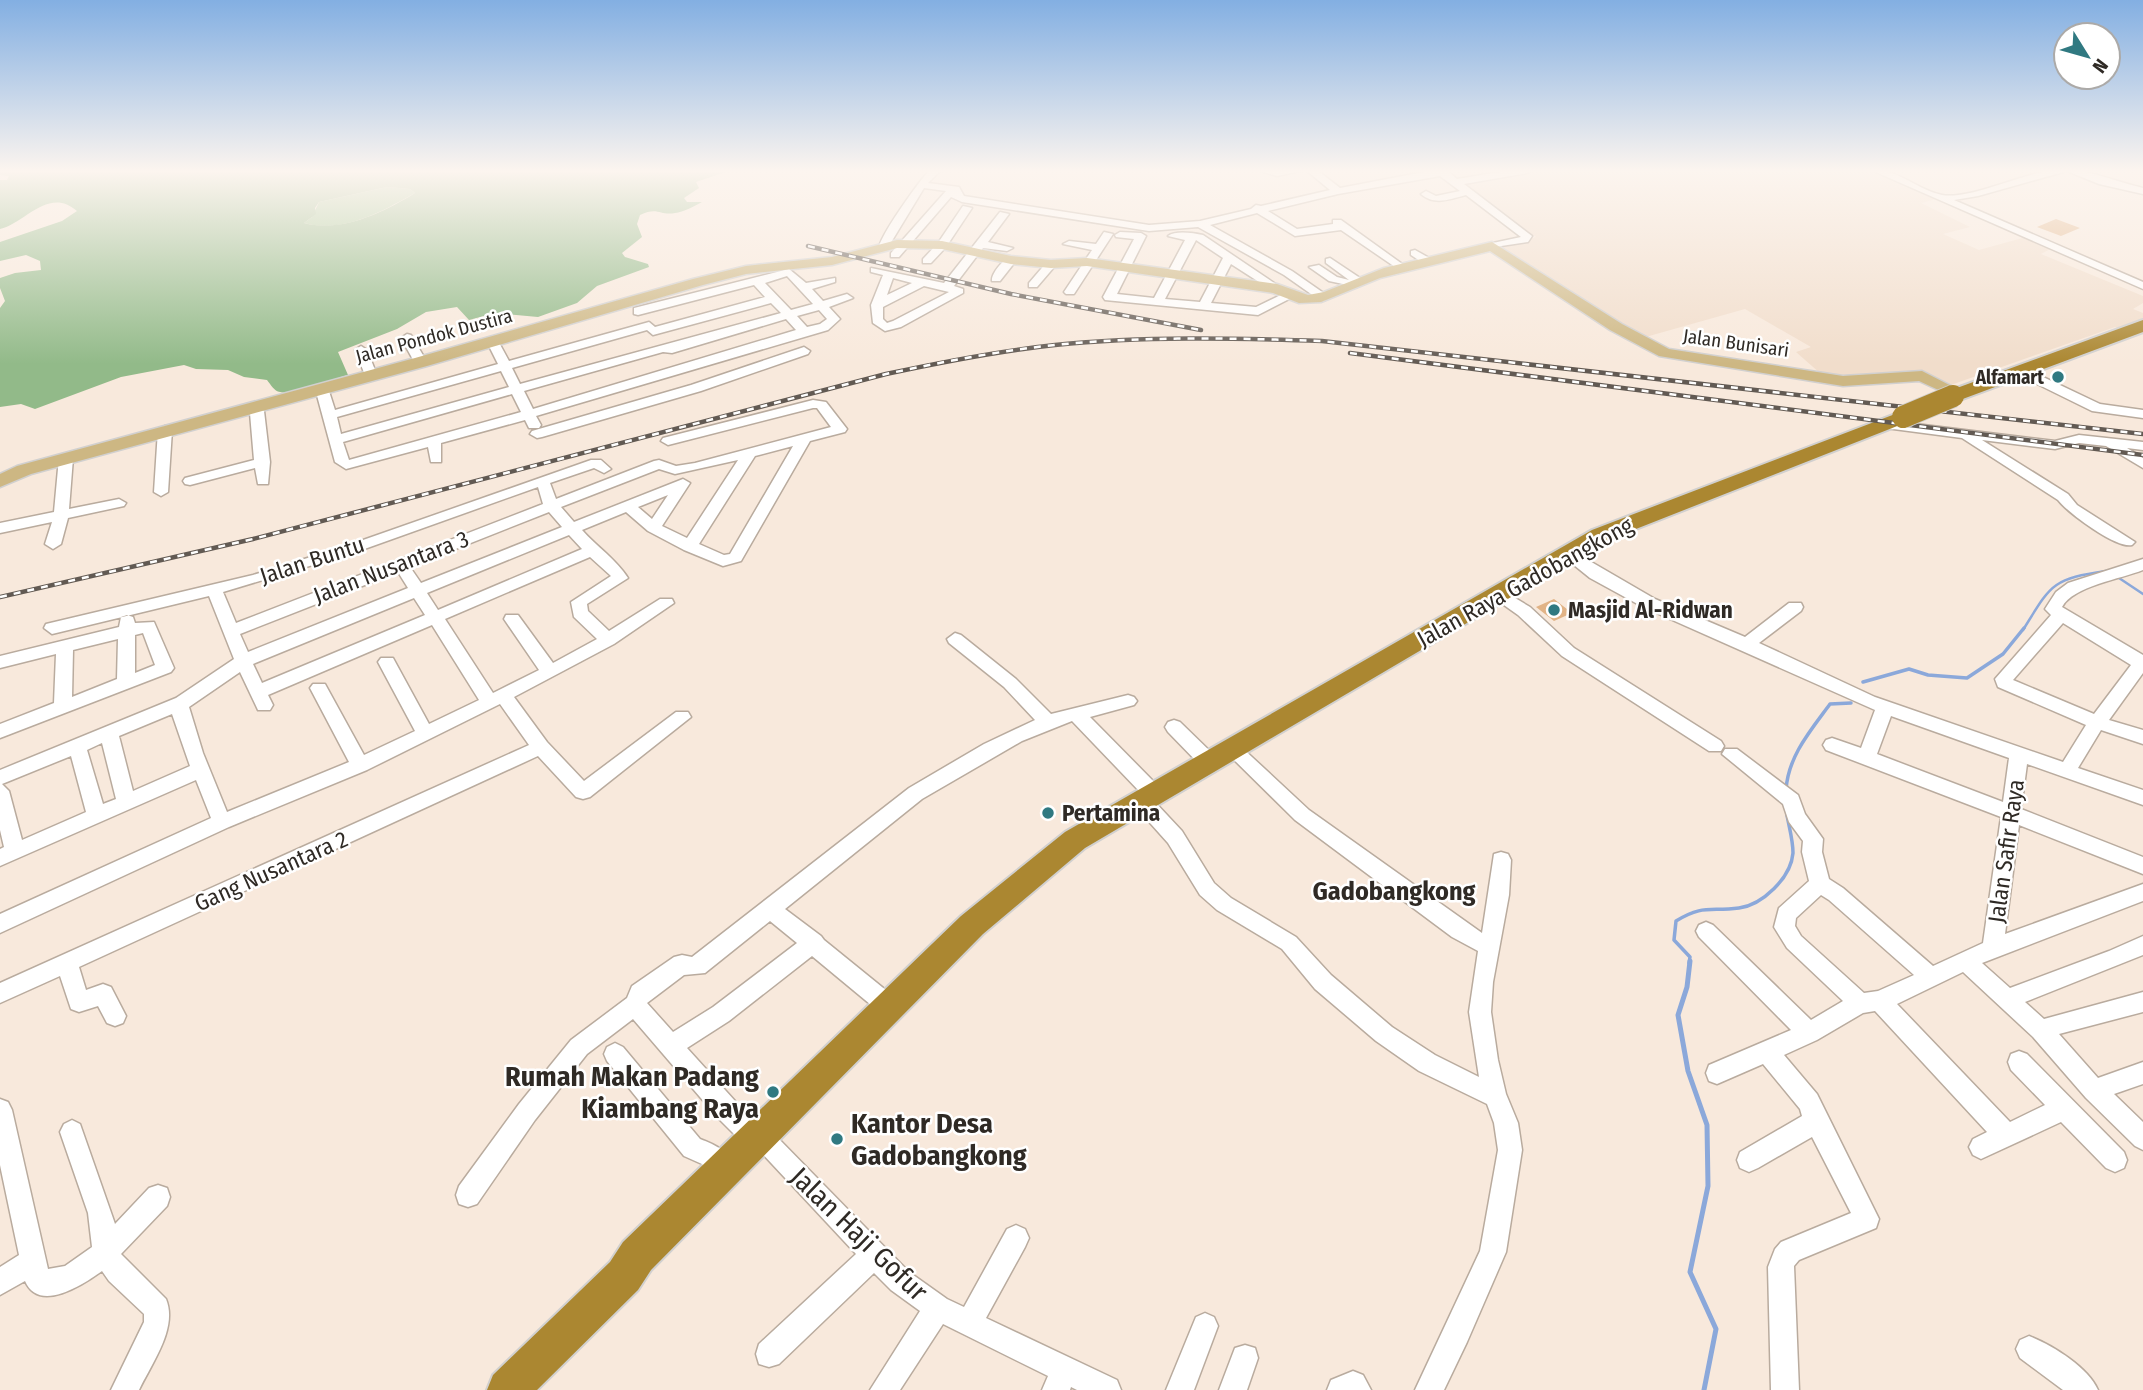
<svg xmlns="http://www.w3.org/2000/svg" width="2143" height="1390" font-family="'Fira Sans Condensed',sans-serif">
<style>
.built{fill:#f1ddcb}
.green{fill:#a2c998}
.forest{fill:#92ba89;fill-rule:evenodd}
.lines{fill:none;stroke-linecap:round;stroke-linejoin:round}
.stream-far2{stroke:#8ba8da;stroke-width:2.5}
.stream-far1{stroke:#8ba8da;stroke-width:3.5}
.stream{stroke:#8ba8da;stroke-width:5}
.building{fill:#e1b386}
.minor-casing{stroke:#b9ab9e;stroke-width:3}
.major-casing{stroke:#d1d0cf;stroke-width:3}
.highway-casing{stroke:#d1d0cf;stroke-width:4}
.minor{fill:#fff;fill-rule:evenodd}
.major{fill:#cdb783;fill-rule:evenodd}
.highway{fill:#ab8731;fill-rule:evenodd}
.rail-casing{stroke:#625a53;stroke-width:4.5}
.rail{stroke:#fff;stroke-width:2.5;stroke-dasharray:7;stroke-linecap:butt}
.highway-bridge-casing{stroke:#d1d0cf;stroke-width:24;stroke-linecap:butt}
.highway-bridge{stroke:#ab8731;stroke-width:22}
.poi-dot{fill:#307981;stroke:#fff;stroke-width:2.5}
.labels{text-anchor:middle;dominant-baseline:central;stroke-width:5;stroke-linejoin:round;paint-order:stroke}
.far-street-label{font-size:19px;fill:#2f2a25;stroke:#fff}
.far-poi-label{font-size:19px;font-weight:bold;fill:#2f2a25;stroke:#fff;text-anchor:end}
.street-label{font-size:23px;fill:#2f2a25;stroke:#fff}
.poi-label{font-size:23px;font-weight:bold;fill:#2f2a25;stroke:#fff;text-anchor:start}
.quarter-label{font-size:26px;font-weight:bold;fill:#2f2a25;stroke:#fff}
.near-poi-label{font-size:28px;font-weight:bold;fill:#2f2a25;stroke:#fff;text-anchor:end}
.near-street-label{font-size:28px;fill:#2f2a25;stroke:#fff}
</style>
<rect width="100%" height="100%" fill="#f8e9dc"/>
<path class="built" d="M1540,170H1872L1940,198L1921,203L1970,227L1943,234L1979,250L2026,237L2052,248L2041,254L2143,296V303L2133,309L2143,313V320L2120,329L2115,327L1948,386L1929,375L1849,379L1821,374L1796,352L1811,347L1745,309L1642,338L1501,247L1536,237L1464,184Z"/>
<path class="green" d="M387,187L410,189L415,193C383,211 343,234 304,223L312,217L319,202Z"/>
<path class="forest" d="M0,170H731L696,182L699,188L684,198L687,202H702C695,206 683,212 675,213C660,216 658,206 640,215L637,224L642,237L622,253L625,257L648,264L649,267L597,286L577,303L538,317L495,313L469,320L457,307L426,312L397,329L338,352L348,375C332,379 295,396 280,392C274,391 271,385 267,380L244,377L228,370L196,369L184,365L121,377L35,409L21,404L0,407V308L5,301L0,288V278L15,273L41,270L40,261L26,255L0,261V242L62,221L77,211C49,186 25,223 0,229V180H7L9,176L0,175ZM387,187L410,189L415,193C384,212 342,233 304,223L316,214L315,208L319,202Z"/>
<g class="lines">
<path class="stream-far2" d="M2116,576L2143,594
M2023,630C2051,585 2051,579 2106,571"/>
<path class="stream-far1" d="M1863,682L1909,669L1928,675L1967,678L2003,654L2024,628
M1786,790C1788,756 1811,730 1830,704L1851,703
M1689,963L1690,957L1674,940L1676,921C1704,904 1710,912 1739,908C1762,905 1791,878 1793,853C1793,840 1789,827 1787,815"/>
<path class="stream" d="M1690,961L1687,987L1678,1015L1688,1071L1707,1125L1708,1186L1690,1272L1716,1329L1704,1390"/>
</g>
<path class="building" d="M2056,219L2080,228L2061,236L2037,227Z
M1554,599L1572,613L1554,621L1536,607Z"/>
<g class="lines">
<defs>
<path id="minor" d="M930,170H941L928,183L959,187L964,196L1149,225L1200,221L1251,209L1256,205L1261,206L1330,190L1306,170H1317L1340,188L1434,170H1447L1457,179L1512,170H1532L1527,173L1464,184L1532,236L1528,242L1488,248V244L1521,237L1466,195C1450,199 1435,206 1421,194L1426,191L1436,196L1460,191L1440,176L1338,194L1268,211L1297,229L1333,224V220H1341L1405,266L1407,268L1401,271L1341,230L1295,236L1257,213L1210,225L1292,271L1325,294V300L1321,301L1284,275L1198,227L1149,231L962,202L951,197L899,257H891V253L946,191L924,188L887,249H879C877,240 921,178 930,170Z
M1257,170H1305L1277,176Z
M1871,170C1897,168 1917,190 1942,195C1969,200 2024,173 2053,170C2080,166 2116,182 2143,188V194L2099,184L2067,171L1978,196L1954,200L2143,282V289Z
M963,206L972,208L946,247L931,263H923V259L938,243Z
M1000,212L1009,214L988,242L1013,248L1007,251L983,248L954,286L963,289V293L901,327L885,331L873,323L871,305L883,275L871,272V268L944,283ZM893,278L912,283L887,295ZM924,286L949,292L893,321L887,323L883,319V307Z
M1104,232L1113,234L1074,294H1066L1064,292L1092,250L1063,244L1069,241L1096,244Z
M1120,232L1141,233L1146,236L1117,294L1154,298L1185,240L1168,236C1176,230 1193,233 1203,235L1283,289L1273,291L1231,264L1211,303L1256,307L1285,293L1295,296L1258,315L1105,300L1103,297L1134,239L1116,237L1115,235ZM1196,240L1223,258L1200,302L1165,299Z
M1415,250L1431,259V263H1423L1411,255V251Z
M1011,257L1017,260L1015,262L1000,281H992C991,274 1003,259 1011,257Z
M1330,258L1360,278L1362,280L1357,287L1329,281L1309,267L1319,265L1337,277L1349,280L1326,263V259Z
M1051,261L1055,262V266L1037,287H1029V283L1047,262Z
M789,269L806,283L835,278V282L812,289L823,301L847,294L853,298L829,307L840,319L828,330L536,416L541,425L539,428H529L525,420L441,443V462H431L428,447L346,469L335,462L315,388L317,385H327L335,410L498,364L487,342L489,339H497L509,361L649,322L655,327L765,297L754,285L638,315L634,314V308ZM787,276L813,304L791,310L765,283ZM771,303L781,313L520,384L512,368L647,330L653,335ZM819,310L827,319L820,324L807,327L797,316ZM786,319L796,330L533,409L524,391L663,352L672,353ZM501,371L509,387L341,434L337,417ZM512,394L521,412L349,460L343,442Z
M407,334L411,335L427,362L426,365L421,366L416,365L401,338Z
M361,346L367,350L377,375L376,378H366L365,375L355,350Z
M804,347L810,351L808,354L701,391L542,437L537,438L530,434L532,431L691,385Z
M2022,367L2100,404L2143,410V418L2092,411L2017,374L2016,371Z
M813,400L826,402L847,429L845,432L810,441L741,561L723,566L684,550L648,531L626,512L582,530C597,547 616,559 628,578L587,604L588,611L609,631L660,599H672L674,603L614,644L514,697L547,742L584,781L676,712H688L691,717L590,797L583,799L576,797L538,756L79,967L86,990L103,984L111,987L126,1016L123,1023L115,1026L107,1023L98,1006L79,1012L71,1009L60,976L0,1003V983L529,745L500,704L367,770L229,827L0,933V914L211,818L196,780L0,866V849L4,847L0,830V770L176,698L234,659L209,596L52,634L44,628L46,624L253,575L346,546L591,460H601L611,469L604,473L594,468L550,483L556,499L654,461L659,460L676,466L695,463L831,427L817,408H813L668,445L661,441L663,438ZM793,446L730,554L724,555L699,544L755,456ZM738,460L687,538L662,526L690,483L683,479L574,522L561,507L659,469L675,474ZM538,487L543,504L236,623L223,592L356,552ZM668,495L652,519L638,507ZM549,512L562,527L421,583L410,567ZM569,535L582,549L438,610L427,593ZM590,557L611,576L571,602L574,617L597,639L553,663L518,615H506L504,619L539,670L493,693L445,619ZM398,572L408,588L248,652L240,634ZM414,598L425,615L262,683L253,664ZM432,625L479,700L429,724L393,658H381L378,662L415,731L364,755L325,684H313L310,688L349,762L227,812L203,753L189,707L240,672L258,710H270L273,705L268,695ZM172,714L190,766L133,791L119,736ZM102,743L116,799L103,804L87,750ZM71,756L86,812L22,840L9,791L2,784Z
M251,403L264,411L270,462L268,484H258L255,468L190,485L185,484L183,481L185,478L254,460L250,413L244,407Z
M1883,420L2055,441L2079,435L2143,442V450L2127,448L2143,458V468L2106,446L2079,443L2055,449L1982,440L2068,494L2077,505L2135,542L2132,545C2117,549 2068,513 2058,500L1962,438L1878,427V421Z
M165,426L172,430L168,492L161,496L154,492L158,430Z
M66,454L73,458L69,509L119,499L126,503L124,506L68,518L61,544L53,549L45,544L52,522L0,533V523L54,512L59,458Z
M1569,549L1655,599L1745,637L1789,603H1801L1803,607L1801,611L1759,643L1875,697L2063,762L2086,725L1998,687L1995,679L2051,615L2045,609L2056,592L2068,583L2143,559V570C2121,579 2073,586 2062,607L2143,655V673L2109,720L2143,730V744L2101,730L2078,768L2143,790V805L2027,764L2021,809L2143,857V874L2019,825L2005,934L2143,884V901L1982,963L2010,988L2109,951L2143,936V955L2025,1002L2044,1019L2143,992V1012L2059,1034L2098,1078L2143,1062V1084L2114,1094L2143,1122V1150L2135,1146L2086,1098L2033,1037L1963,972L1897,1004L2010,1122L2045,1105L2011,1070L2008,1062L2011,1054L2019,1051L2027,1054L2124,1152L2127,1160L2124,1168L2115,1172L2106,1168L2061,1122L1981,1159L1973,1155L1969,1147L1973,1139L1987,1132L1875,1011L1863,1013L1817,1040L1784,1055L1817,1094L1879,1219L1876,1228L1799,1260L1794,1266L1799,1390H1771L1768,1267L1775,1249L1781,1242L1851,1213L1812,1137L1758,1168L1749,1172L1740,1168L1737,1160L1740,1152L1802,1116L1800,1109L1763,1064L1717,1084L1709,1081L1706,1073L1709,1065L1791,1030L1699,937L1696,931L1699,925L1706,922L1713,925L1811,1020L1843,1001L1787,948L1774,927L1779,908L1809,881L1802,852L1803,841L1789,822L1783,804L1722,754L1725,749H1737L1798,795L1805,814L1823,839L1822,852L1829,879L1843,888L1933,966L1983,943L2001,817L1826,750L1823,745L1826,740L1832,738L1861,748L1875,710L1643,607L1590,578L1564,557L1561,554ZM2063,623L2131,665L2094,714L2013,680ZM1891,716L2009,758L2003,802L1877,754ZM1821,895L1829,900L1914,975L1878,991L1864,993L1801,936L1795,926L1796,918Z
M1500,589L1530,607L1574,648L1721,741L1724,746L1721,751H1709L1562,656L1518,615L1494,598L1492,594L1494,590Z
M127,615L133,617L135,623L154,622L174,668L171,672L0,738V724L54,703L56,654L0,668V656L119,627L121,617ZM143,633L155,665L135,673V635ZM118,639L117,679L72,697L73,650Z
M955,633L961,635L1016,679L1051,714L1128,695L1134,697L1137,701L1134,705L1090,717L1160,788L1162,793L1160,798L1153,800L1182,831L1214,883L1231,898L1296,937L1331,975L1392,1027L1435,1055L1479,1077L1469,1012L1478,951L1452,937L1295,820L1223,749L1226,744H1238L1309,810L1482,933L1494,854L1501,852L1508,854L1511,860L1509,895L1493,982L1491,1012L1498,1060L1506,1094L1518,1123L1522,1150L1506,1252L1467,1342L1444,1390H1415L1480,1251L1498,1150L1494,1123L1487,1104L1419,1071L1376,1041L1315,989L1282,949L1217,910L1200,895L1168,843L1134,805L1131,800L1134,795L1141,793L1072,721L1022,741L922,799L785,909L821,936L824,940L898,1000L901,1007L898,1014L890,1017L882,1014L812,956L729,1021L687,1048L765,1134L776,1136L909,1272L947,1299L964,1307L1007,1229L1016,1225L1025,1229L1029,1238L1025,1247L986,1318L1117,1380L1121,1390H1077L1071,1387L1070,1390H1042L1048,1376L943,1324L900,1390H870L920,1311L891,1290L874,1273L779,1364L769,1367L759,1364L756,1354L759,1344L856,1254L758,1149L747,1147L718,1118L633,1019L587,1054L535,1120L477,1204L468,1207L459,1204L456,1195L459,1186L519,1104L571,1040L627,998L632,986L674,957L682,955L692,957L909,788L984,744L1035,720L1004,687L949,643L947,639ZM770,921L797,943L713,1007L673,1032L647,1003L684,975L705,973Z
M1174,720L1180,722L1216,757L1218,762L1216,767H1202L1168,732L1165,727L1168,722Z
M615,1043L623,1047L700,1139C716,1145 730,1152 737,1169L734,1178L725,1181L716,1178L702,1164L684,1156L607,1061L604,1054L607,1047Z
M0,1099L8,1102L12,1110L48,1269L65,1266L92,1247L88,1213L60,1132L64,1124L72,1120L80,1124L115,1224L149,1188L158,1185L167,1188L170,1197L167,1206L121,1254L166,1299C178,1328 152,1363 139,1390H111L144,1322V1314L109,1281L102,1271C84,1284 39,1314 25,1281L0,1295V1267L19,1255L0,1165Z
M1205,1313L1214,1317L1218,1326L1194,1390H1166L1196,1317Z
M2029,1336C2052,1345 2088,1367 2098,1390H2063L2020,1358L2016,1349L2020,1340Z
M1245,1345L1255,1348L1258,1358L1247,1390H1219L1235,1348Z
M1353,1371L1363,1375L1371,1390H1327L1331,1380Z"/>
<path id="major" d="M897,240L942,241L1011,256L1051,260L1087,258L1277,284L1308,295L1324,292L1384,268L1492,242L1622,324L1669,349L1843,376L1922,371L1967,394L1958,399L1919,381L1843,386L1659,356L1610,330L1490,251L1380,278L1321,302L1299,303L1273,293L1087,266L1051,268L1011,264L942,249L897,248L832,265L746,274L703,285L427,366L31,474L0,487V474L17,466L415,358L693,279L746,266L832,257Z"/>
<path id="highway" d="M2143,320V332L1960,400H1946L1943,396L1946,392Z
M1903,411L1910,413L1913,417L1910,421L1608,540L1085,848L983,934L651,1270L638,1290L537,1390H487L493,1375L610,1262L623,1242L961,916L1065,832L1592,530Z"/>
</defs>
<use href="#minor" class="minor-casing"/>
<use href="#major" class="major-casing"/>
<use href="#highway" class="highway-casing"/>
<use href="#minor" class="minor"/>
<use href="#major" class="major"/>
<use href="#highway" class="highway"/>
<defs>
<path id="rail" d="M808,246L1011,294L1201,330
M1350,353L2143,455
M0,597L253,539L886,374C942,362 998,351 1055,345C1144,336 1233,338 1322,341L2143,434"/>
</defs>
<use href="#rail" class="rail-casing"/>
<use href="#rail" class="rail"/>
<defs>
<path id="highway-bridge" d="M1903,417L1953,396"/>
</defs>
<use href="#highway-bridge" class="highway-bridge-casing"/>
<use href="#highway-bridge" class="highway-bridge"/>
</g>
<linearGradient id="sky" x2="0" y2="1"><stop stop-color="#83afe2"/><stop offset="0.47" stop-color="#fcf5ef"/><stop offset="1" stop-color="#fcf5ef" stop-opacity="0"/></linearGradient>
<rect width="2143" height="364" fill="url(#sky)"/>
<g class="poi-dot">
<circle cx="2058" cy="377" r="7"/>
<circle cx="1554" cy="610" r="7"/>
<circle cx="1048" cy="813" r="7"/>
<circle cx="773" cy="1092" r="7"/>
<circle cx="837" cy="1139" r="7"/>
</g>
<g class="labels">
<g class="far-street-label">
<text transform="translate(434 336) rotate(-15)">Jalan Pondok Dustira</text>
<text transform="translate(1736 343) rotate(8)">Jalan Bunisari</text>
</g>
<g class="far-poi-label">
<text x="2044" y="377">Alfamart</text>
</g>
<g class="street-label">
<text transform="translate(312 560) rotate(-18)">Jalan Buntu</text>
<text transform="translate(391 567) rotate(-21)">Jalan Nusantara 3</text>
<text transform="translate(1525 582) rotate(-29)">Jalan Raya Gadobangkong</text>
<text transform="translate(2006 851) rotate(-82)">Jalan Safir Raya</text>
<text transform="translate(271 871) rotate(-24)">Gang Nusantara 2</text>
</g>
<g class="poi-label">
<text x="1568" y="610">Masjid Al-Ridwan</text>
<text x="1062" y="813">Pertamina</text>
</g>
<g class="quarter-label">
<text x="1394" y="891">Gadobangkong</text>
</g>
<g class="near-poi-label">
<text x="759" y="1076">Rumah Makan Padang<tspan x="759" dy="32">Kiambang Raya</tspan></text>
<text x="851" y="1123" text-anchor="start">Kantor Desa<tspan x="851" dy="32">Gadobangkong</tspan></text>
</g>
<g class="near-street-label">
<text transform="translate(859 1234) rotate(44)">Jalan Haji Gofur</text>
</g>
</g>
<g transform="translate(2087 56) rotate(127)"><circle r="33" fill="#ffffff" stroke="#acaaa8" stroke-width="2"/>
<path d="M0-5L12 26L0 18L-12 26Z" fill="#307981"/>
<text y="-10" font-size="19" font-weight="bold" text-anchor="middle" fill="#2f2a25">N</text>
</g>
</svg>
